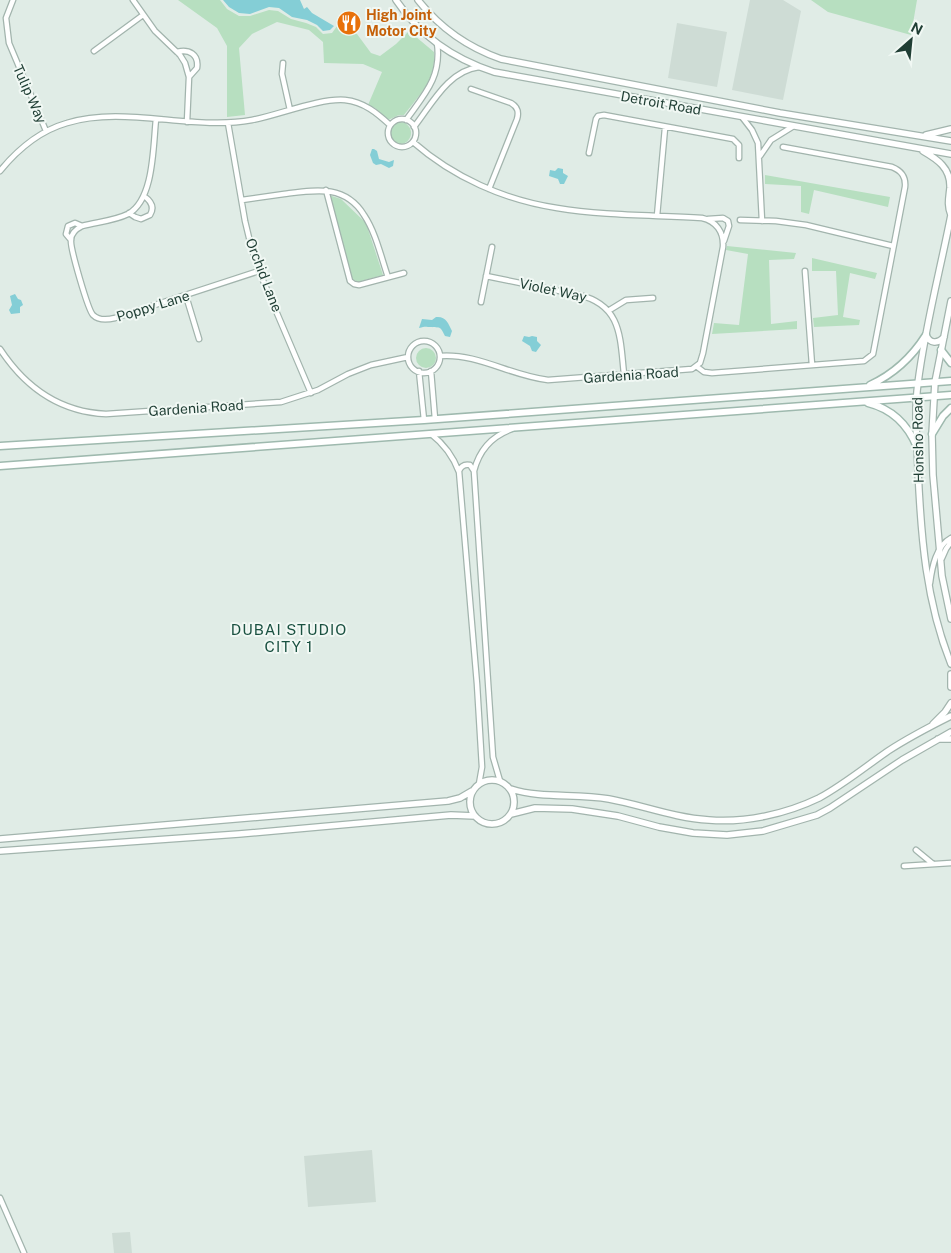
<svg xmlns="http://www.w3.org/2000/svg" width="951" height="1253" font-family="'Public Sans',sans-serif">
<style>
.built{fill:#cedcd5}
.green{fill:#b7dfc0}
.water{fill:#84ced6}
.lines{fill:none;stroke-linecap:round;stroke-linejoin:round}
.minor-casing{stroke:#a2b4ad;stroke-width:7}
.tertiary-casing{stroke:#a2b4ad;stroke-width:8}
.secondary-casing{stroke:#9eb9ae;stroke-width:9}
.minor{stroke:#fff;stroke-width:4.5}
.tertiary{stroke:#fff;stroke-width:5.5}
.secondary{stroke:#fff;stroke-width:6}
.labels{text-anchor:middle;dominant-baseline:central;stroke-width:4;stroke-linejoin:round;paint-order:stroke}
.food-label{font-size:14px;font-weight:bold;fill:#c56008;stroke:#f1f8f4;text-anchor:start}
.street-label{font-size:14px;fill:#1f3e34;stroke:#f1f8f4}
.neighbourhood-label{font-size:15px;letter-spacing:1px;fill:#1a5141;stroke:#f1f8f4}
</style>
<rect width="100%" height="100%" fill="#e0ece6"/>
<path class="built" d="M750,0H783L801,11L783,100L732,90Z
M677,23L727,32L717,87L668,78Z
M372,1150L376,1202L308,1207L304,1156Z
M130,1232L132,1253H114L112,1233Z"/>
<path class="green" d="M178,0H220L227,9L239,16H250L269,10L278,11L291,19L306,23L316,27L323,34L332,33L340,22L357,34L371,53L380,56L396,44L409,31L434,52C436,80 420,94 404,115H399L388,120L375,108L368,105L382,72L363,64L324,63L323,42L309,30L277,22L252,34L239,48L245,115L227,117V46L217,28Z
M811,0H917L911,35L828,12Z
M389 133a11 11 0 1 1 22 0a11 11 0 1 1-22 0Z
M765,175L890,197L888,207L814,190L809,214L801,212V186L765,184Z
M329,195L341,199L366,223L383,275L358,282L352,279Z
M727,246L796,253L794,259L769,260L771,324L797,321V329L712,334L714,323L739,325L748,254L726,250Z
M812,258L877,273L875,279L850,273L843,317L860,320L859,325L814,327L813,318L838,315L836,271H812Z
M416 358a10 10 0 1 1 20 0a10 10 0 1 1-20 0Z"/>
<path class="water" d="M223,0H300L304,9L307,7L312,13L334,26L330,30L323,31L317,25L307,20L292,17L279,8L269,7L250,14L239,13L229,7Z
M372,149H374L377,151L379,159L389,162L394,160L393,166L389,168L381,164L376,165L373,163L370,155Z
M558,168L563,169V173L568,176L564,184H560L558,179L549,176L550,170L555,171Z
M15,294L18,299L21,300L23,305L20,307V313L11,314L9,310L12,305L10,296Z
M436,317C446,316 448,323 452,331L450,337L445,336C440,326 441,328 432,327C425,327 426,326 419,328L422,319L432,320Z
M524,336L529,337L532,336L537,337V341L541,345L536,352L532,351L530,346L522,341Z"/>
<g class="lines">
<defs>
<path id="minor" d="M13,0L6,18L9,43L46,131
M133,0L155,31L180,55L185,63L189,77L187,122
M94,51L143,15
M177,52C189,49 199,54 197,68L189,77
M283,63L282,74L290,110
M471,89L511,103C518,107 519,112 517,119L489,189
M742,117L752,130L758,143L762,221
M156,119C153,147 154,200 128,214C114,221 96,222 82,226C76,229 71,233 71,240C70,248 88,310 93,315C99,321 107,320 115,318L259,271
M388 133a14 14 0 1 1 28 0a14 14 0 1 1-28 0Z
M406,120C424,95 442,77 437,43
M228,123L245,221L251,246L259,271L311,393
M414,127C432,104 448,71 479,67
M413,142C453,177 504,200 557,208C604,216 654,215 702,218C716,221 724,232 723,247L703,353L700,363L692,369L548,380C511,376 478,353 440,356
M589,153L596,119L598,116L604,115L733,139L739,145V158
M760,156L771,140L792,127
M0,171C18,149 39,131 67,123C124,105 192,131 252,120C279,115 319,98 345,100C364,102 377,113 390,125
M326,190L350,281L354,284L359,285L404,273
M242,200C256,198 270,196 284,194C315,190 345,184 364,215C376,233 381,257 388,277
M129,213L135,217L141,219L150,215C155,207 151,201 144,196
M657,216L665,128
M708,219L723,218L728,221L729,226L724,241
M740,220L776,221L806,225L893,246
M71,240L66,234L68,226L75,223L82,226
M805,271L812,365
M486,276L579,295C622,305 620,338 624,374
M186,296L199,339
M481,302L492,247
M608,311L626,300L653,298
M408 357a16 16 0 1 1 32 0a16 16 0 1 1-32 0Z
M0,349C25,387 59,412 106,414L281,402L318,390L348,374L371,365L408,357
M696,366L704,372L712,373L864,361L873,354L905,187C906,177 902,171 892,167L783,147
M419,371L424,420
M431,371L435,419
M431,434C444,444 453,456 459,472
M474,471C479,451 492,436 512,429
M942,558L946,549L951,542
M930,583C932,567 936,546 951,538
M479,784L482,767L477,684L459,471C461,466 465,464 470,465L474,471L493,757L500,781
M916,850L933,864
M904,866L951,863
M0,1198L24,1253"/>
<path id="tertiary" d="M396,0C420,36 454,59 494,72L951,154
M418,0C440,28 467,47 501,59L780,113L951,141
M926,135L951,129
M923,151C937,159 951,168 950,188C949,198 947,205 951,215
M951,215C940,271 925,327 918,383C914,412 917,441 918,470C921,537 926,602 951,664
M951,301L935,382L932,434L933,475L942,576L951,619
M926,335C930,344 938,344 944,337
M951,674V687
M933,724L945,712L951,703
M938,739H951
M470 802a22 22 0 1 1 44 0a22 22 0 1 1-44 0Z
M511,789C542,799 576,793 609,799C642,805 674,818 709,820C745,823 786,814 819,798C843,785 865,767 888,751C908,738 929,727 951,716
M511,814L535,808L572,809L618,816L659,827L693,833L727,835L763,831L817,815L830,808L902,760L951,732
M0,839L448,801L460,798L472,791
M0,851L239,834L451,815L475,816"/>
<path id="secondary" d="M941,350L951,363
M870,385C894,374 912,357 926,335
M868,403C892,409 908,425 917,447
M932,434L943,416L951,408
M0,446L424,420L951,381
M0,466L951,395"/>
</defs>
<use href="#minor" class="minor-casing"/>
<use href="#tertiary" class="tertiary-casing"/>
<use href="#secondary" class="secondary-casing"/>
<use href="#minor" class="minor"/>
<use href="#tertiary" class="tertiary"/>
<use href="#secondary" class="secondary"/>
</g>
<defs>
<symbol id="restaurant-disc" viewBox="-11 -11 22 22"><circle r="9.5" fill="#e8710a" stroke="#f1f8f4"/><path d="M-5-6h1v4h1v-4h1v4h1v-4h1v5L-1.5 .5V6h-2V.5L-5-1ZM5-6V6H3V1.5H1.5Q1.5-4 5-6Z" fill="#fff"/></symbol>
</defs>
<g fill-rule="evenodd">
<use href="#restaurant-disc" x="335" y="9" width="28" height="28"/>
</g>
<g class="labels">
<g class="food-label">
<text x="366" y="15">High Joint<tspan x="366" dy="16">Motor City</tspan></text>
</g>
<g class="street-label">
<text transform="translate(30 94) rotate(66)">Tulip Way</text>
<text transform="translate(661 103) rotate(10)">Detroit Road</text>
<text transform="translate(264 275) rotate(69)">Orchid Lane</text>
<text transform="translate(553 290) rotate(12)">Violet Way</text>
<text transform="translate(153 306) rotate(-17)">Poppy Lane</text>
<text transform="translate(631 375) rotate(-4)">Gardenia Road</text>
<text transform="translate(196 408) rotate(-4)">Gardenia Road</text>
<text transform="translate(918 440) rotate(-91)">Honsho Road</text>
</g>
<g class="neighbourhood-label">
<text x="289" y="629">DUBAI STUDIO<tspan x="289" dy="17">CITY 1</tspan></text>
</g>
</g>
<g transform="translate(911 40) rotate(27)" stroke="#f1f8f4" stroke-width="4" paint-order="stroke">
<path d="M0-4L9 19L0 12L-9 19Z" fill="#1f3e34"/>
<text y="-8" font-size="14" font-weight="bold" text-anchor="middle" fill="#1f3e34">N</text>
</g>
</svg>
